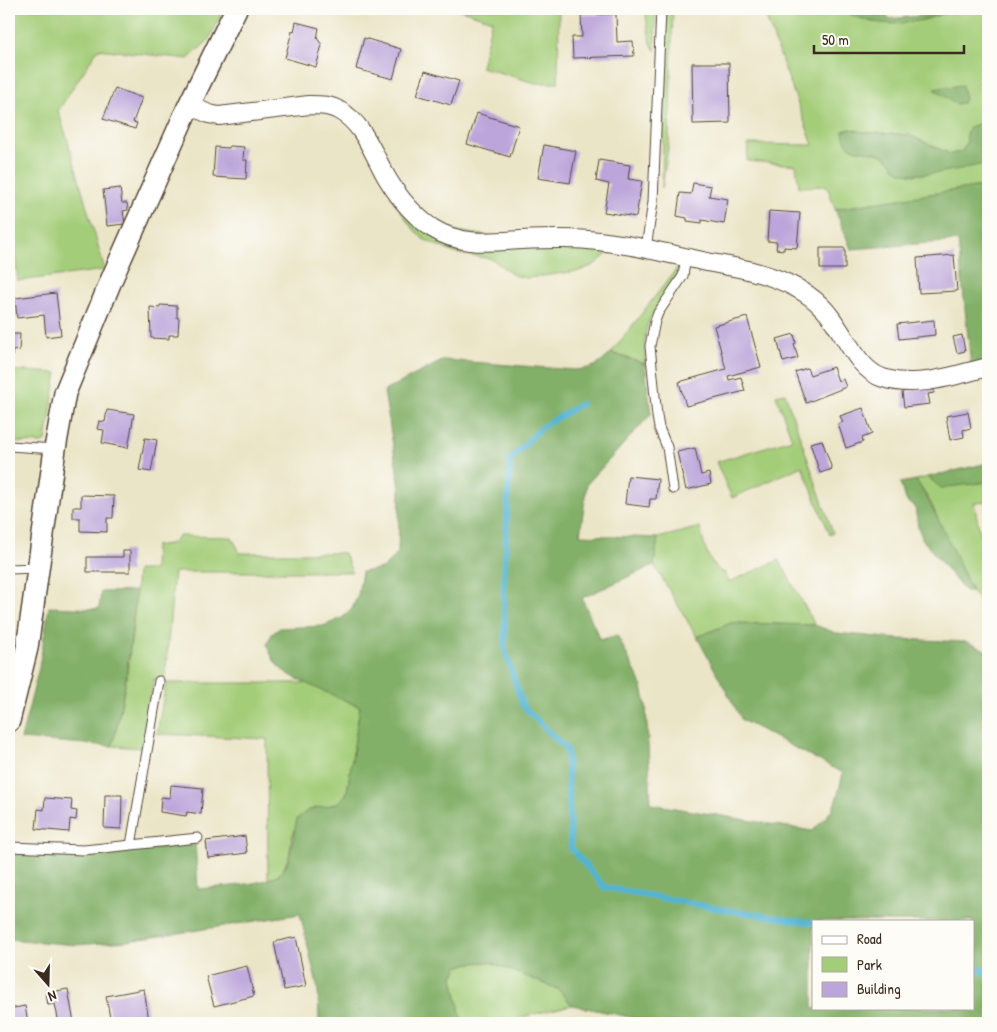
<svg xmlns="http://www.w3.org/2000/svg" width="997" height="1032" font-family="'Patrick Hand',sans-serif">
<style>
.green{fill:#a4cd79;stroke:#707c4c}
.forest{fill:#83b069;stroke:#5f6d44;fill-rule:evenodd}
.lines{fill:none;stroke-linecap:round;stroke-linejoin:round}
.stream{stroke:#53b4d2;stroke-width:6}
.building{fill:#bca5da}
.service-casing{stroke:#554637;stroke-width:11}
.minor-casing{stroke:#554637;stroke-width:20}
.tertiary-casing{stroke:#554637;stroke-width:24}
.service{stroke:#fff;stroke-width:9}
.minor{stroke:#fff;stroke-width:18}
.tertiary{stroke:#fff;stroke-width:21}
</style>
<rect width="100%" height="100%" fill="#fdfcf7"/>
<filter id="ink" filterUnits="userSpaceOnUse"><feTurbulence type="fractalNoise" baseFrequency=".02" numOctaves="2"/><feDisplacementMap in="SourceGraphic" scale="10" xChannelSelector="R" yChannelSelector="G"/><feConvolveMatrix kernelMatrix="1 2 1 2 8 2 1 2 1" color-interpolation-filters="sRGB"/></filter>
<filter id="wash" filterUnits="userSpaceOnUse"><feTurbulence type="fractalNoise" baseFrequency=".0096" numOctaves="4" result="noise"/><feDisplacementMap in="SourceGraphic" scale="20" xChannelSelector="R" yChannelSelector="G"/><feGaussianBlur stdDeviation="1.12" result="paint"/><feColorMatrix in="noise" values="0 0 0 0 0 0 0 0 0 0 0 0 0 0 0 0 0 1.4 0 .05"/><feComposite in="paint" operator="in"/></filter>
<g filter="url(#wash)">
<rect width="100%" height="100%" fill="#ebe5c7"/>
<path class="green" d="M9,9H224L209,40L188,59L98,49L58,111L67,138L105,270L18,281L9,206Z
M458,9H559L558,83H535L481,67L492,20Z
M645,9H656L655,51L650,41Z
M667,9H673L669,142L662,188L665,23Z
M746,9H842L871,22L924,20L942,14L988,9V82L976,84L983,94L988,97V125L982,123L967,142L962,152L950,154L909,135L863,132L851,129L843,131L852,148L880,154L887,158L899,171L914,175L985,164L988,185L835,209L827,186L799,187L796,165L747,161L748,144L813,145L767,20L762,10Z
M390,195L420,225L540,244L612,250L594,265L579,271L527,278L513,275L492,259L454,253L423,239L410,225Z
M678,267C678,287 656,303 649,321C643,334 645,350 645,364L611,353Z
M9,370L57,373L46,441L41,443L9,442Z
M785,393L833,533L830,535L802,466L732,498L716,462L792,439L776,395Z
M928,477L942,487L988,482V502L974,503L988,573V614L972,591L943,531L931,503L916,480Z
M700,527C705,547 705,557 721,572H724L729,582L779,560L815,625L731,623L697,637L654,565L658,538Z
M178,536L232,537L240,553H344L352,572H174L165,679H154L143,748L112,746C127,689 134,629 137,570H154L155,546L173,543Z
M166,683H307L360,707L347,792L343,800L328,806L307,811L292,836L289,857L282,872L268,880L267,739L157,734Z
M490,962L558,989L572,1005L522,1017L516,1023H462L453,977L458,967L469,963Z"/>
<path class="forest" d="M842,9H888L887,19L942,14C916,23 890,28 863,19C856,17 848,14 842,9Z
M962,85L965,99L963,103L956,104L934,89Z
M982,123L988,125V179L985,164C963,168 920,179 901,172C893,169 890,157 881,154C864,148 846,156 843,131L851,129L863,132L909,135L950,154L962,152L967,142L966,133L971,126Z
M988,185V362L971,366L958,241L851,249L835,209Z
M611,353L645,364L651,414L587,484L580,535L658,538L654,565L582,598L600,640L617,635L641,683L646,705L651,804L812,831C836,810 836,803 843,773L742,720L697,637L731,623L815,625L836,633L898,639L966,642L988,651V1023H658L572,1005L558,989L490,962L469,963L458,967L453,977L462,1023H319L318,989L300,914L128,941L76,945L9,939V851L85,855L195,843L198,889C217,887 270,885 282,872C291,862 293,833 297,819C300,817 303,813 307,811C322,804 338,810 347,792L360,707C341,698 289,679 277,665C272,659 270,651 267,644L272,634L280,628L323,626L342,618L352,609L358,595L362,572L383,568L398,553L400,488L384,391L444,360L575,370C594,368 598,366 611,353ZM813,921H973V1008H813Z
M988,463V482L941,488L928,477Z
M916,480C938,514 954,554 972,591H966L962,588L923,540L918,527L915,506L907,502L900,483Z
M136,591C131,643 125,695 112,746L21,739L39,668L49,607L99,609L101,592Z"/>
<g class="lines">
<path class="stream" d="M581,404L542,427L510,460L504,582L505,651L523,706L567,750L571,848L604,887L720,909L813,923
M973,964L988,975"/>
</g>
<g id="blocks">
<path class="building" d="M616,14L617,42L633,41L634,56L573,58L572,37H582L581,15Z
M296,22L319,28L317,38L322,45L316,67L285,58L292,31L294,32Z
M364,38L401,49L393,79L356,69Z
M692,63H729L730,123L693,124Z
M425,71L459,81L451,105L417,95Z
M115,88L142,98L133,122L137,123L135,129L103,119Z
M477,113L519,126L510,157L467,144Z
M544,145L576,151L570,183L538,178Z
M229,146L244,147L243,160H247L246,179L213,177L215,147L229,148Z
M599,160L630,165L628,179L642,181L636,217L604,212L609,184L596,181Z
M693,183L711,186L709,196L728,199L724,224L702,220V223L687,221V218L677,216L680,193L691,194Z
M120,188L122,203H127L128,210L123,211L125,224L107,226L103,190Z
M769,211L800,213L797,248L784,247V250L776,249L777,242L767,241Z
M820,248H845V269H820Z
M954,255L957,291L919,293L917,258Z
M56,293L61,335L46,337L44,315L17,318L15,298Z
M160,305L177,306V318H179L178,335H169V339L151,338L150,307L160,308Z
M747,317L761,367L728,376L729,380L741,377L745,391L686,406L679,382L726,369L714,326Z
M934,320L935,335L899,339L897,324Z
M9,334H20L19,351L13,350L11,364H9Z
M794,334L796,343L794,344L798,358L783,362L777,339Z
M962,335L965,351L957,353L953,337Z
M833,367L838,381L843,379L846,387L806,403L795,372L807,368L810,375Z
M934,386V393L928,394L930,404L904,407L902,392Z
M863,408L872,434L862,438L863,442L846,448L838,424L843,422L840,416Z
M107,410L134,414L128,448L102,443L104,430L97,429L99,421L105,422Z
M968,412L971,428L963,430L964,437L950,440L946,416Z
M145,438L157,440L151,472L139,470Z
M822,440L832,469L820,473L810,443Z
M695,448L701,475L709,473L711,484L686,490L677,452Z
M628,476L658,479L656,499H650L649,507L625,504Z
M81,495L114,496L113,518H107V532L80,531V518H73V507H81Z
M123,551H130V572H87V557H123Z
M171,785L203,788L201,814L187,812L186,816L160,812L161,797L170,798Z
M105,795H122L121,829L104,828Z
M45,798L72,800L71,810L77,811L76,820L70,819L69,832L36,829L38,809L44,810Z
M245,836L247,853L208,858L206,841Z
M296,937L306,986L284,990L274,942Z
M247,966L254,996L214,1006L206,976Z
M68,989L74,1023H59L55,1004L48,1005L46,993Z
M144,989L149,1021L135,1023H111L106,996Z
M25,1006L28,1023H9V1009Z"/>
</g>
</g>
<g filter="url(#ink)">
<use href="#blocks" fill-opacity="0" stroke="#554637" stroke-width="1"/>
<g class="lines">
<defs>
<path id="service" d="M646,248L653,202L661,9
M9,446L55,449
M673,489L667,447L659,428L657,416L650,346L655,321L658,313L683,276L686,257
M9,569L38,568
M131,845L159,681
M9,847L84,850L198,838"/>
<path id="minor" d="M189,105L209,114L219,116L309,105C320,105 331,105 340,111C364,124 374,156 387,178C399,198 413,215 432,228C460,246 490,242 521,240C543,239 566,238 588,240C625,243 661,252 698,260C715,264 732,266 748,270C775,277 803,287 822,307C843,327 855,369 883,378C917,389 955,375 988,367"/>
<path id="tertiary" d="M9,721L27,648L55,449L65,393L113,276L189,105L236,9"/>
</defs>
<use href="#service" class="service-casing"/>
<use href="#minor" class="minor-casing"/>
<use href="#tertiary" class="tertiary-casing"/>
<use href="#service" class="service"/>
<use href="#minor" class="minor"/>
<use href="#tertiary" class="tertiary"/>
</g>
</g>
<rect width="997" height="1032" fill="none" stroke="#fdfcf7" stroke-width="30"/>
<rect x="812" y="920" width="162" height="90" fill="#fdfcf7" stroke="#afa8a0"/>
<rect x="822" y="936" width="25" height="8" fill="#ffffff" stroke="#afa8a0"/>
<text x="857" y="944" font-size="15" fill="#3b2a1e">Road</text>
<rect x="822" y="957" width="25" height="15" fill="#a4cd79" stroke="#afa8a0"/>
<text x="857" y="970" font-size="15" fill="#3b2a1e">Park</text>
<rect x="822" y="982" width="25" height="15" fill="#bca5da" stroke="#afa8a0"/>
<text x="857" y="994" font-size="15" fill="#3b2a1e">Building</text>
<g transform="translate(48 984) rotate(160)" stroke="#fdfcf7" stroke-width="4" paint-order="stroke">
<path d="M0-4L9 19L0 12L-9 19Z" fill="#3b2a1e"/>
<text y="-8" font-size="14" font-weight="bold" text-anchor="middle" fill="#3b2a1e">N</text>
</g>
<path d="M814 45v8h150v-8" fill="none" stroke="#3b2a1e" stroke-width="2.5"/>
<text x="822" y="45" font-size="15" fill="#3b2a1e" stroke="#fdfcf7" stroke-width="4" paint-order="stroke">50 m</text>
</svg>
